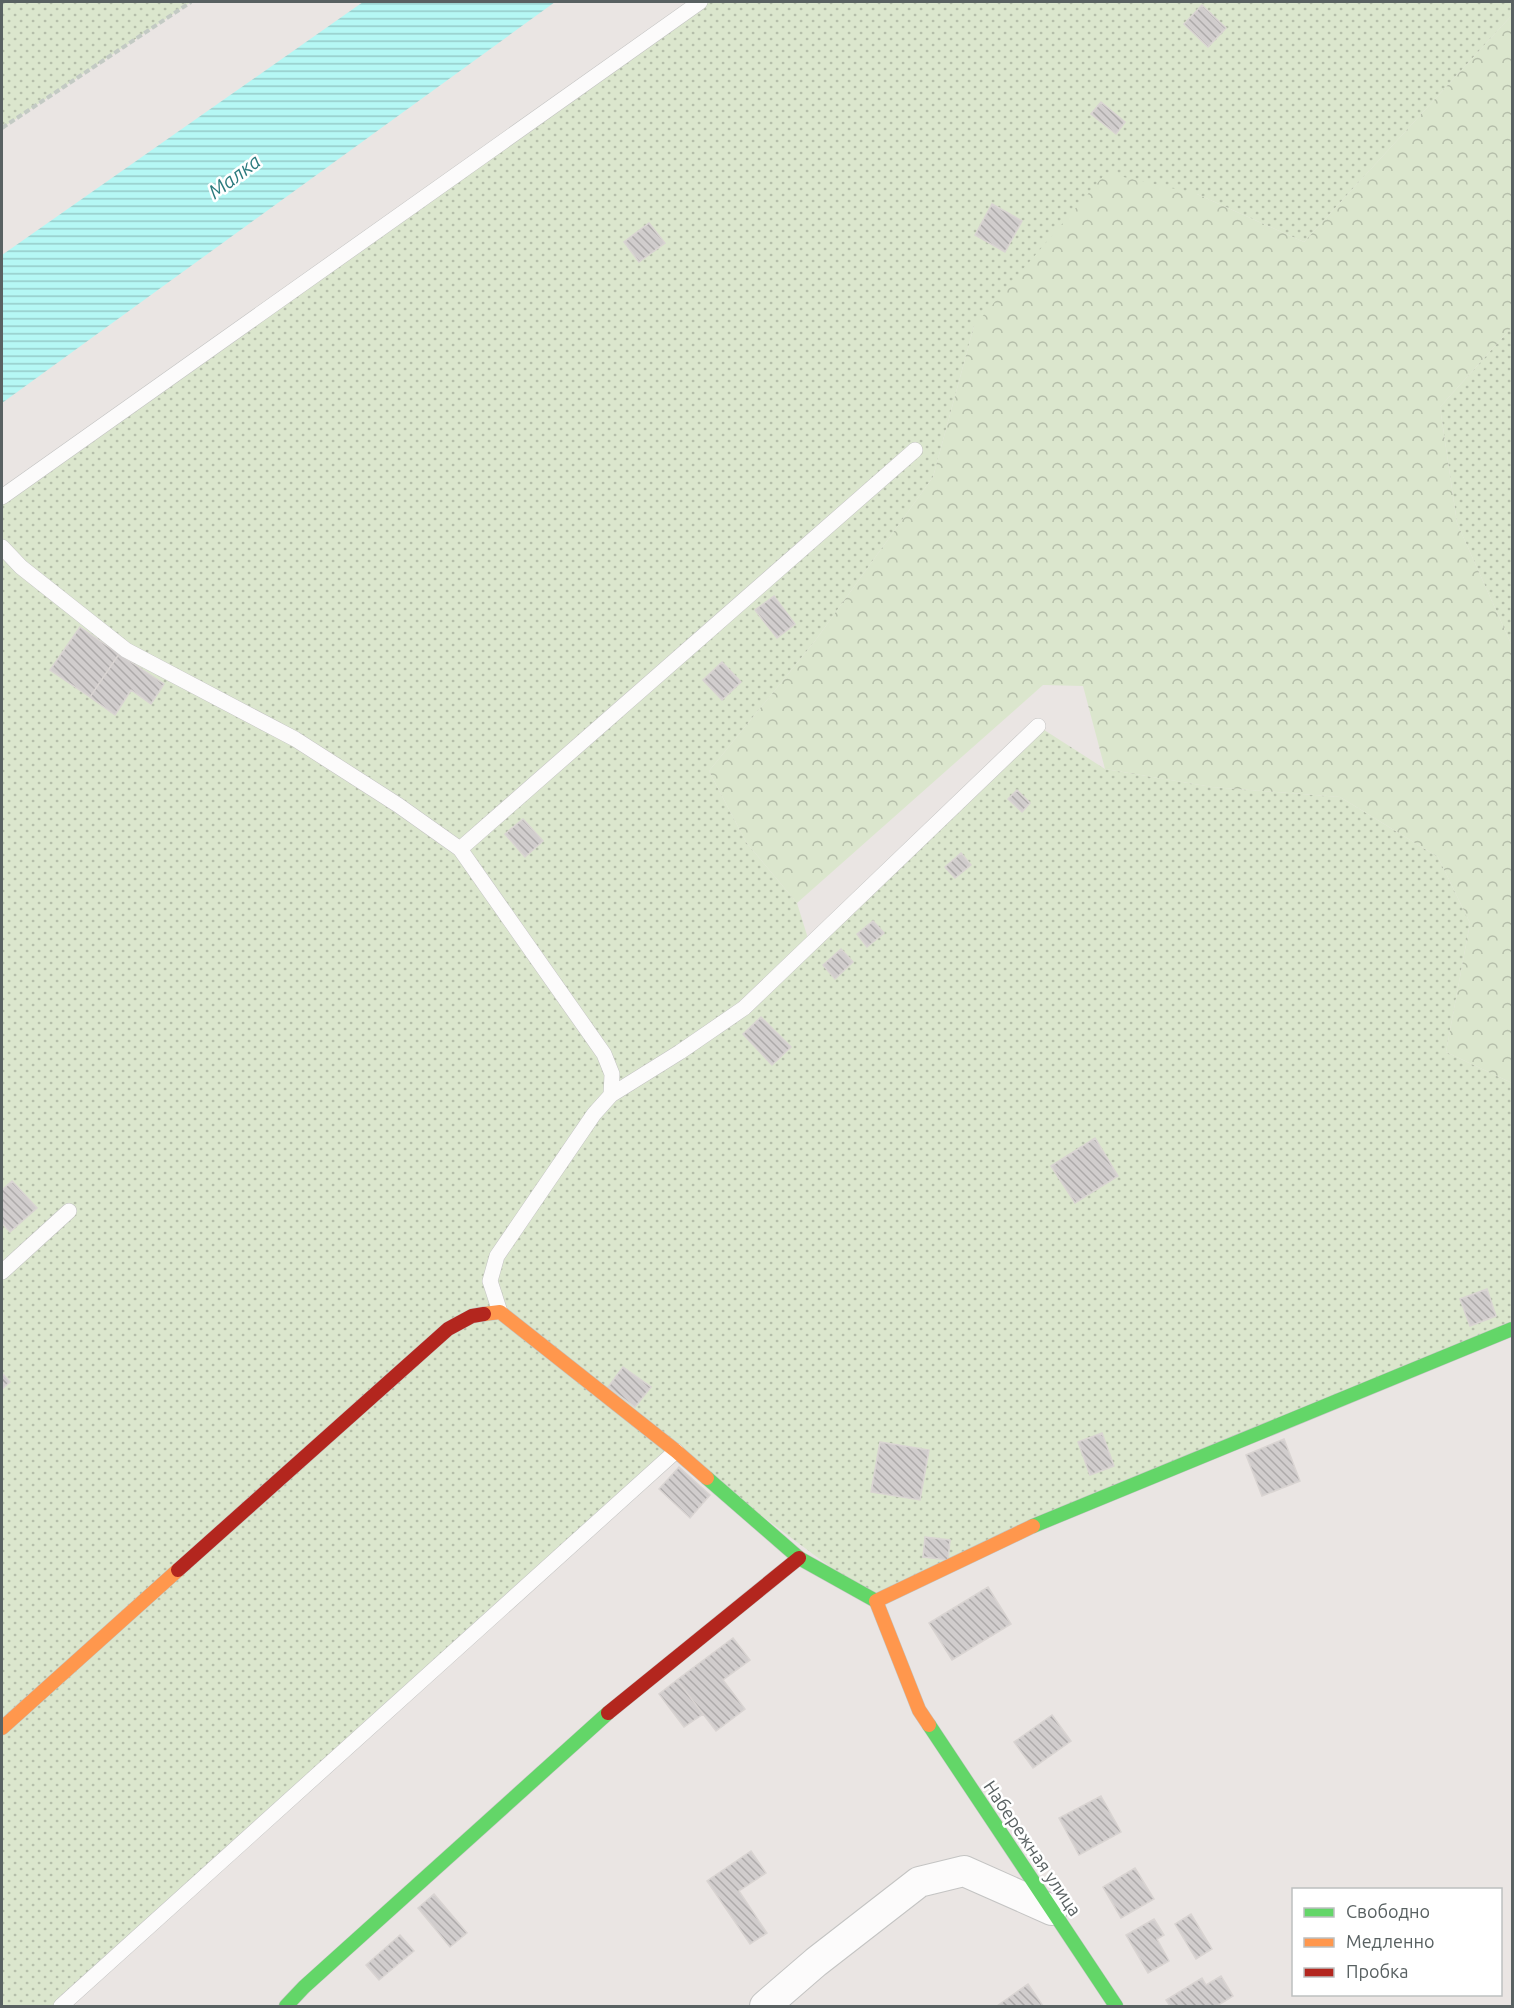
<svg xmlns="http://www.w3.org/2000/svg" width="1514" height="2008" font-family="Ubuntu,sans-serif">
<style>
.green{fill:url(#green-dots)}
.forest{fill:url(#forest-crowns)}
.water{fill:url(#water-rules)}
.building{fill:url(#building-back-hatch);stroke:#d9d4d2;stroke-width:1.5}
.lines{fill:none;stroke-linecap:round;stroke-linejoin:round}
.lane-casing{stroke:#c4c4c3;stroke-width:16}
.street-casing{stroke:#c4c4c3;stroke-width:32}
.fast-casing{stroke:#c3c4c3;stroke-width:15}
.slow-casing{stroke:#c3c4c3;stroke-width:15}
.jam-casing{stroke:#c3c4c3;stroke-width:15}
.path{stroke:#c3cac4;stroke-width:4;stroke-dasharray:6 3;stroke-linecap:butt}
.lane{stroke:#fcfbfb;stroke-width:15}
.street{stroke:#fcfbfb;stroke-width:30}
.fast{stroke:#63d668;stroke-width:14}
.slow{stroke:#ff974d;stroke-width:14}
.jam{stroke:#b3261e;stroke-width:14}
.labels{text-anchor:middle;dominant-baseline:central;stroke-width:5;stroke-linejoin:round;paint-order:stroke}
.street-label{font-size:18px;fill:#596162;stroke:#fff}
.water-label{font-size:20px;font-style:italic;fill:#2b7b7e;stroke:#fff}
</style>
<defs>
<pattern id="green-dots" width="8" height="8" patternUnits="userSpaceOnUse" patternTransform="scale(1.5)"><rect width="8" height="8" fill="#dbe6cd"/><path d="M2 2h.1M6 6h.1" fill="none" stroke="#b5beaa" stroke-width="1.8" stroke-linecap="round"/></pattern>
<pattern id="forest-crowns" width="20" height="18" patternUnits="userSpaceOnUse" patternTransform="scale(1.5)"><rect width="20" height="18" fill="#dbe6cd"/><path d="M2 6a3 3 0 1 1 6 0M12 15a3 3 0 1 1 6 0" fill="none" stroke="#b5beaa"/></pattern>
<pattern id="water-rules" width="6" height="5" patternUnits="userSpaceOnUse" patternTransform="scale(1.5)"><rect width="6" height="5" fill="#b5f7f4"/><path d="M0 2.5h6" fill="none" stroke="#96cbc9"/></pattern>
<pattern id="building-back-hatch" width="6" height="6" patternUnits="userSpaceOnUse" patternTransform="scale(1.5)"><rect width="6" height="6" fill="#d1cdcd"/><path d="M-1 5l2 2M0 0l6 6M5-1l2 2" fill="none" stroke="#adaaaa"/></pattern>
</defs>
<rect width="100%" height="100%" fill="#eae5e3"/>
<path class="green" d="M2,2H191L2,128Z
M700,2H1512V15L1304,242L1197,194L974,326L933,477L815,641L709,771L746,842L797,903L810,945L1038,726L1105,769L1212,787L1340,797L1438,857L1470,923L1446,1052L1512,1083V1329L876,1601L676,1452L61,2006H2V497Z
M1512,327V646L1457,523L1440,407Z"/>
<path class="forest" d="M1512,15V327L1440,407L1457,523L1512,646V1083L1446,1052L1470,923L1438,857L1340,797L1212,787L1105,769L1083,686L1043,685L797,903L746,842L709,771L815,641L933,477L974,326L1106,173L1197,194L1304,242Z"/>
<path class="water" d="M363,2H555L2,403V255Z"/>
<path class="building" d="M1202,5L1226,28L1208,47L1184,24Z
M1101,102L1125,122L1116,134L1091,114Z
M992,204L1022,221L1005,252L975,235Z
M649,223L665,243L639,262L624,242Z
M774,596L795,624L777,638L755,610Z
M80,627L119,654L90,697L50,670Z
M119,654L164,684L151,704L131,690L115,715L90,697Z
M722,662L741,682L722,700L703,680Z
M1017,790L1030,803L1022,812L1008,799Z
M523,819L543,841L525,857L505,834Z
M961,853L971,865L955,878L945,867Z
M873,921L884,933L867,947L857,934Z
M841,949L853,962L835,979L823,965Z
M761,1017L791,1047L772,1065L743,1034Z
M1095,1138L1118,1176L1075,1203L1051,1166Z
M12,1181L37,1208L10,1232L2,1223V1190Z
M1487,1289L1496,1316L1470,1326L1460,1299Z
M623,1367L651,1387L635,1407L608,1387Z
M2,1373L10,1382L2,1389Z
M1102,1433L1114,1466L1090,1475L1078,1442Z
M1284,1439L1300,1481L1262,1496L1246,1455Z
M880,1442L929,1450L920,1500L871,1492Z
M679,1467L710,1495L690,1518L659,1489Z
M925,1537L950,1540L948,1560L923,1557Z
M988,1587L1011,1624L952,1660L929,1623Z
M733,1638L750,1660L723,1680L745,1709L716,1731L677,1680Z
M677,1680L703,1714L684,1727L659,1694Z
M1052,1715L1071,1741L1033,1768L1014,1742Z
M1101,1796L1121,1832L1079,1855L1059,1818Z
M751,1851L766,1873L739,1891L767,1933L750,1944L707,1881Z
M1135,1868L1154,1899L1121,1918L1103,1887Z
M434,1894L467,1933L450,1947L418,1908Z
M1191,1914L1212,1949L1196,1959L1175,1924Z
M1154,1919L1164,1935L1157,1939L1169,1961L1148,1973L1126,1935Z
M400,1935L414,1951L379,1980L366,1965Z
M1221,1976L1233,1996L1217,2006H1170L1166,2000L1202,1978L1206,1985Z
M1028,1984L1043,2006H997Z"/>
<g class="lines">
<defs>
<path id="lane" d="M2,497L700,2
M2,547L21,567L126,650L295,739L398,805L460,849L604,1054L612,1074L611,1095L594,1114L497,1256L490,1281L500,1312
M460,849L915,450
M611,1095L680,1052L744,1008L1038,726
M2,1272L69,1211
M61,2006L676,1451"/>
<path id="street" d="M765,2006L816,1962L919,1882L964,1871L1052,1910"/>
<path id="fast" d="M707,1478L799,1558L876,1601
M1033,1526L1512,1329
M929,1725L1116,2006
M286,2006L304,1987L608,1713"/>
<path id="slow" d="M484,1314L500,1312L676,1451L707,1478
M929,1725L919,1710L876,1601L1033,1526
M2,1728L178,1570"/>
<path id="jam" d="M178,1570L448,1329L472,1316L484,1314
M608,1713L799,1558"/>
</defs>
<use href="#lane" class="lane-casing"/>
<use href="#street" class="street-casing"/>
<use href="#fast" class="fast-casing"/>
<use href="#slow" class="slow-casing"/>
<use href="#jam" class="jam-casing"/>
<path class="path" d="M2,128L191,2"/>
<use href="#lane" class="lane"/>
<use href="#street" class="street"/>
<use href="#fast" class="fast"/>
<use href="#slow" class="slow"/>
<use href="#jam" class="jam"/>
</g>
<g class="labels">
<g class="street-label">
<text transform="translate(1033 1848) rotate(56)">Набережная улица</text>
</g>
<g class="water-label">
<text transform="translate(234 176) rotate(-37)">Малка</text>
</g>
</g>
<rect width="1514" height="2008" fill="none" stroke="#596162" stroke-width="6"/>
<rect x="1292" y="1888" width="210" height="108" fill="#ffffff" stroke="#bdc0c0" stroke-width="1.5"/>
<rect x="1304" y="1908" width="30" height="9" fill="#63d668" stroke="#bdc0c0" stroke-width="1.5"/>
<text x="1346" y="1918" font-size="18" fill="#596162">Свободно</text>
<rect x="1304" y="1938" width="30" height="9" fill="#ff974d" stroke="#bdc0c0" stroke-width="1.5"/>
<text x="1346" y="1948" font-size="18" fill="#596162">Медленно</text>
<rect x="1304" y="1968" width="30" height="9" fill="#b3261e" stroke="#bdc0c0" stroke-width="1.5"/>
<text x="1346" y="1978" font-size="18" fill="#596162">Пробка</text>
</svg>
